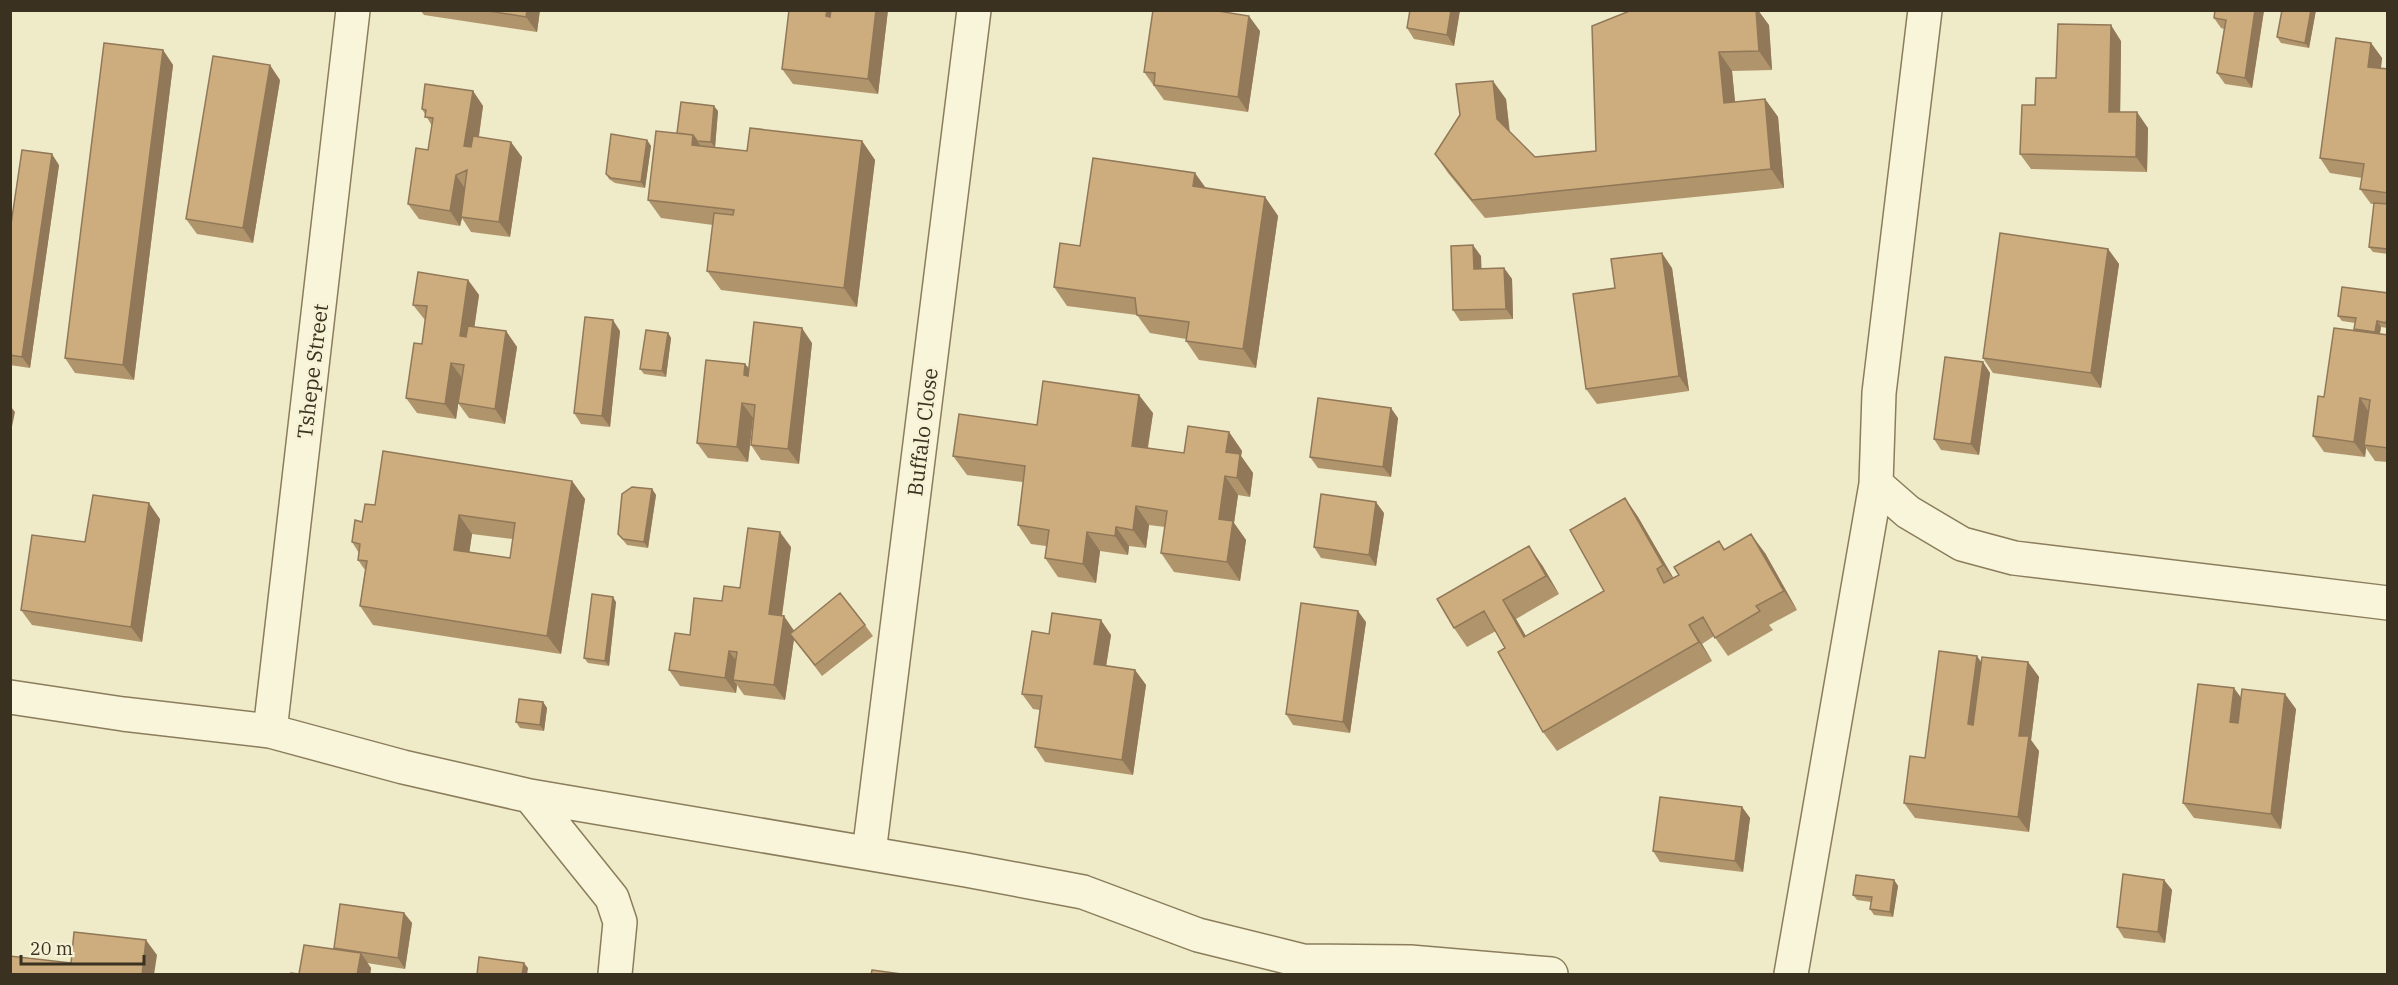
<svg xmlns="http://www.w3.org/2000/svg" width="2398" height="985" font-family="'IBM Plex Serif',serif">
<style>
.lines{fill:none;stroke-linecap:round;stroke-linejoin:round}
.minor-casing{stroke:#8b7d5c;stroke-width:36}
.minor{stroke:#f9f5da;stroke-width:33}
.wall{fill:#b0946c;fill-rule:evenodd}
.shaded-wall{fill:#907858}
.building{fill:#cdac7d;stroke:#907858;stroke-width:1.5;fill-rule:evenodd}
.labels{text-anchor:middle;dominant-baseline:central;stroke-width:5;stroke-linejoin:round;paint-order:stroke}
.street-label{font-size:21px;fill:#3b3120;stroke:#f6f2d6}
</style>
<rect width="100%" height="100%" fill="#efeac7"/>
<g class="lines">
<defs>
<path id="minor" d="M1925,10L1879,393L1876,484L1908,512L1962,544L2014,558L2388,603
M10,697L123,714L270,731L403,767L530,796L966,870L1083,892L1198,935L1303,961L1410,962L1551,974
M270,731L353,10
M530,796L612,898L620,922L615,974
M869,853L974,10
M1791,974L1876,484"/>
</defs>
<use href="#minor" class="minor-casing"/>
<use href="#minor" class="minor"/>
</g>
<path class="wall" d="M420,10H540L537,32L424,15Z
M789,10H888L878,94L793,84L782,69Z
M1410,10H1460L1454,46L1414,39L1407,28Z
M2316,10L2309,48L2281,43L2277,37Z
M2264,11L2252,88L2225,84L2217,73L2224,29L2221,28L2214,18Z
M1769,25L1772,70L1732,71L1735,102L1765,99L1778,117L1784,188L1485,218L1448,173L1435,154L1506,99L1510,132L1535,157L1596,151L1592,26Z
M1260,31L1248,112L1164,100L1144,72Z
M2121,41L2120,112L2148,128L2147,172L2031,169L2020,154L2035,105L2056,78Z
M2371,43L2382,58L2381,68L2388,69V254L2373,252L2369,247L2374,204H2371L2360,189L2362,178L2330,173L2320,158Z
M163,50L173,65L134,380L75,373L65,358Z
M280,80L253,243L197,234L186,219Z
M473,91L483,106L479,137L522,157L510,237L471,232L462,218L460,226L419,219L408,204L428,150L432,126L422,109Z
M718,111L715,147L747,151L862,141L875,160L857,307L721,290L707,271L713,225L661,218L648,200Z
M647,140L651,146L645,188L615,183L609,179L606,174Z
M59,165L30,368L10,365V231Z
M1205,188L1265,197L1278,216L1256,368L1199,360L1186,341V339L1150,333L1137,315L1067,306L1054,287L1080,246Z
M2108,249L2119,264L2101,388L1993,373L1983,358Z
M1481,256V269L1504,268L1512,279L1513,319L1460,321L1453,310Z
M1672,268L1689,391L1597,404L1586,389Z
M468,280L479,295L474,327L506,331L517,347L505,424L469,418L458,403L462,378L456,419L417,413L406,398L422,344L425,320L413,305Z
M2388,293V328L2381,327L2380,334L2388,335V462L2375,461L2366,448L2365,457L2324,452L2313,436L2324,397L2355,331L2354,329L2355,323L2342,321L2338,316Z
M620,331L610,427L581,424L574,413Z
M668,333L671,338L666,377L644,374L640,369Z
M812,343L799,464L761,460L751,445L753,419V418L748,462L708,458L697,443L745,364L749,368Z
M1983,362L1990,373L1979,455L1941,450L1934,439Z
M1153,413L1148,448L1184,453L1229,432L1242,451L1241,456L1253,473L1250,497L1238,495L1234,523L1246,540L1240,581L1174,572L1161,553L1165,527L1149,525L1146,548L1129,546L1128,555L1100,551L1096,583L1058,577L1045,558L1046,546L1031,544L1018,525L1023,482L967,475L953,456L1037,425Z
M1398,418L1391,477L1318,468L1310,457Z
M572,481L585,499L561,654L373,625L360,606L365,570L358,560L359,553L352,542L362,522L375,505ZM472,534L513,539L510,558L469,552Z
M652,489L656,495L648,548L627,545L618,534Z
M1625,498L1638,517L1673,578L1679,575L1719,541L1725,549L1765,553L1797,610L1769,625L1773,630L1728,656L1714,636L1702,644L1712,661L1557,751L1543,732L1505,648L1496,631L1467,647L1454,628L1542,565L1559,594L1516,619L1526,636L1604,591Z
M1384,513L1376,566L1321,558L1314,547Z
M160,519L142,642L32,625L21,610L85,542Z
M791,547L782,616L794,631L865,625L873,636L822,676L794,639L785,700L744,695L737,685L736,693L680,686L669,670L690,635L722,601L740,588Z
M616,602L609,666L588,663L584,658Z
M1366,622L1350,733L1293,725L1286,714Z
M1049,634L1111,635L1106,666L1135,670L1146,685L1133,775L1045,762L1035,747L1040,710L1033,709L1022,694Z
M2028,662L2039,677L2031,740L2039,751L2029,832L1915,818L1904,803L1925,758L1982,663Z
M2241,698L2296,709L2281,829L2194,818L2183,803Z
M543,702L547,708L544,731L520,728L516,722Z
M1742,807L1750,818L1743,872L1660,862L1653,851Z
M1894,880L1898,886L1893,917L1874,915L1870,909L1871,902L1857,900L1853,895Z
M2164,880L2172,890L2165,943L2124,938L2117,927Z
M404,913L412,923L405,969L367,963L371,968L370,975H291L299,974L335,949Z"/>
<path class="shaded-wall" d="M527,10H540L537,32L526,17Z
M827,10H838L836,32L826,16Z
M876,10H888L878,94L868,79Z
M1451,10H1460L1454,46L1447,35Z
M1756,10H1758L1769,25L1772,70L1759,51Z
M2255,10H2264L2252,88L2245,78Z
M2311,10H2316L2309,48L2305,43Z
M1249,16L1260,31L1248,112L1238,97Z
M2111,25L2121,41L2120,127L2109,112Z
M2371,43L2382,58L2379,82L2368,67Z
M163,50L173,65L134,380L123,365Z
M1719,52L1732,71L1737,122L1724,103Z
M270,65L280,80L253,243L243,228Z
M1493,81L1506,99L1510,138L1497,119Z
M473,91L483,106L475,161L464,146Z
M1765,99L1778,117L1784,188L1771,169Z
M714,106L718,111L715,148L711,142Z
M2137,112L2148,128L2147,172L2136,157Z
M693,135L706,154L692,145Z
M647,140L651,146L645,188L641,182Z
M862,141L875,160L857,307L844,288Z
M511,142L522,157L510,237L499,222Z
M52,154L59,165L30,368L22,357Z
M1195,173L1208,191L1193,186Z
M456,175L466,190L461,217L462,218L460,226L450,211Z
M1265,197L1278,216L1256,368L1243,349Z
M1473,245L1481,256L1482,280L1474,269Z
M2108,249L2119,264L2101,388L2091,373Z
M1662,253L1672,268L1689,391L1679,376Z
M1504,268L1512,279L1513,319L1506,309Z
M468,280L479,295L471,351L460,336Z
M613,320L620,331L610,427L602,416Z
M2377,321L2381,327L2379,338L2375,332Z
M802,328L812,343L799,464L788,449Z
M506,331L517,347L505,424L495,409Z
M668,333L671,338L666,377L662,371Z
M1983,362L1990,373L1979,455L1971,444Z
M451,363L462,378L456,419L445,404Z
M745,364L756,379L744,375Z
M1139,395L1153,413L1145,464L1132,446Z
M2360,398L2370,414L2364,445L2366,448L2365,457L2354,442Z
M742,403L753,418L748,462L737,447Z
M11,407L15,412L10,436V410Z
M1391,408L1398,418L1391,477L1383,467Z
M1229,432L1242,451L1241,456L1253,473L1250,497L1237,478L1226,452Z
M1225,476L1238,495L1234,523L1246,540L1240,581L1227,562L1219,519Z
M572,481L585,499L561,654L547,636Z
M652,489L656,495L648,548L644,542Z
M1625,498L1638,517L1677,584L1663,565Z
M1376,502L1384,513L1376,566L1369,555Z
M149,503L160,519L142,642L131,627Z
M1136,506L1149,525L1146,548L1133,530Z
M459,515L472,534L467,569L454,550Z
M1116,527L1129,546L1128,555L1115,536Z
M780,532L791,547L780,629L769,614Z
M1087,532L1100,551L1096,583L1083,564Z
M1751,534L1765,553L1797,610L1784,591Z
M1529,546L1542,565L1559,594L1546,576Z
M613,597L616,602L609,666L605,661Z
M1503,600L1516,619L1537,656L1524,637Z
M1358,611L1366,622L1350,733L1343,722Z
M784,616L795,632L785,700L774,685Z
M1101,620L1111,635L1104,679L1094,664Z
M1689,625L1702,644L1712,661L1699,642Z
M729,651L740,666L733,680L737,685L736,693L725,678Z
M1977,656L1988,672L1979,739L1968,724Z
M2028,662L2039,677L2031,740L2039,751L2029,832L2018,817L2019,736Z
M1135,670L1146,685L1133,775L1122,760Z
M2234,688L2245,703L2241,737L2230,722Z
M2285,694L2296,709L2281,829L2271,814Z
M543,702L547,708L544,731L540,725Z
M1742,807L1750,818L1743,872L1735,861Z
M1894,880L1898,886L1893,917L1890,912Z
M2164,880L2172,890L2165,943L2158,932Z
M404,913L412,923L405,969L398,958Z
M146,940L157,955L154,975H142Z
M361,953L371,968L370,975H357Z
M524,963L528,968L527,975H522Z"/>
<path class="building" d="M483,10H527L526,17Z
M789,10H827L826,16L830,17L831,10H876L868,79L782,69Z
M1153,10H1212L1249,16L1238,97L1154,85L1155,73L1144,72Z
M1410,10H1451L1447,35L1407,28Z
M1632,10H1756L1759,51L1719,52L1724,103L1765,99L1771,169L1472,200L1435,154L1460,115L1456,84L1493,81L1497,119L1535,157L1596,151L1592,26Z
M2215,10H2255L2245,78L2217,73L2226,20L2214,18Z
M2282,10H2311L2305,43L2277,37Z
M2058,24L2111,25L2109,112H2137L2136,157L2020,154L2022,105H2035L2036,78H2056Z
M2336,38L2371,43L2368,67L2388,69V193L2360,189L2364,164L2320,158Z
M104,43L163,50L123,365L65,358Z
M213,56L270,65L243,228L186,219Z
M425,84L473,91L464,146L471,147L473,136L511,142L499,222L461,217L467,170L456,175L450,211L408,204L416,148L428,150L433,118L425,117L426,110L422,109Z
M681,102L714,106L711,142L697,141L693,135L677,133Z
M750,128L862,141L844,288L707,271L714,213L733,215L734,210L648,200L656,131L693,135L692,145L747,151Z
M611,134L647,140L641,182L611,178L606,174Z
M22,150L52,154L22,357L10,355V231Z
M1093,158L1195,173L1193,186L1265,197L1243,349L1186,341L1189,322L1137,315L1135,298L1054,287L1060,243L1080,246Z
M2374,203L2388,204V249L2369,247Z
M2000,233L2108,249L2091,373L1983,358Z
M1473,245L1474,269L1504,268L1506,309L1453,310L1451,246Z
M1662,253L1679,376L1586,389L1573,294L1615,288L1611,259Z
M418,272L468,280L460,336L466,337L468,326L506,331L495,409L458,403L464,365L451,363L445,404L406,398L414,343L422,344L427,306L413,305Z
M2342,287L2388,293V312L2386,323L2377,321L2375,332L2354,329L2356,318L2338,316Z
M585,317L613,320L602,416L574,413Z
M754,322L802,328L788,449L751,445L755,405L742,403L737,447L697,443L706,360L745,364L744,375L748,376Z
M2334,328L2388,335V448L2364,445L2370,400L2360,398L2354,442L2313,436L2318,396L2324,397Z
M646,330L668,333L662,371L640,369Z
M1945,357L1983,362L1971,444L1934,439Z
M1043,381L1139,395L1132,446L1184,453L1188,426L1229,432L1226,452L1240,454L1237,478L1225,476L1219,519L1233,521L1227,562L1161,553L1167,511L1136,506L1133,530L1116,527L1115,536L1087,532L1083,564L1045,558L1049,530L1018,525L1025,466L953,456L959,414L1037,425Z
M1318,398L1391,408L1383,467L1310,457Z
M383,451L572,481L547,636L360,606L367,561L358,560L360,544L352,542L355,520L362,522L365,504L375,505ZM459,515L515,523L510,558L454,550Z
M632,487L652,489L644,542L623,539L618,534L622,494Z
M1321,494L1376,502L1369,555L1314,547Z
M93,495L149,503L131,627L21,610L32,535L85,542Z
M1625,498L1663,565L1657,569L1664,583L1679,575L1674,567L1719,541L1724,550L1751,534L1784,591L1756,606L1760,611L1715,638L1703,617L1689,625L1699,642L1543,732L1498,652L1505,648L1484,611L1454,628L1437,599L1529,546L1546,576L1503,600L1524,637L1604,591L1570,530Z
M748,528L780,532L769,614L784,616L774,685L733,680L737,652L729,651L725,678L669,670L675,633L690,635L694,598L722,601L724,586L740,588Z
M840,593L865,625L815,665L790,634Z
M592,594L613,597L605,661L584,658Z
M1301,603L1358,611L1343,722L1286,714Z
M1052,613L1101,620L1094,664L1135,670L1122,760L1035,747L1042,696L1022,694L1032,631L1049,634Z
M1939,651L1977,656L1968,724L1973,725L1982,657L2028,662L2019,736H2029L2018,817L1904,803L1910,756L1925,758Z
M2198,684L2234,688L2230,722L2238,723L2242,689L2285,694L2271,814L2183,803Z
M519,699L543,702L540,725L516,722Z
M1660,797L1742,807L1735,861L1653,851Z
M2123,874L2164,880L2158,932L2117,927Z
M1856,875L1894,880L1890,912L1870,909L1872,897L1853,895Z
M340,904L404,913L398,958L334,948Z
M74,932L146,940L142,975H10V956L71,963Z
M304,945L361,953L357,975H291V973L299,974Z
M479,957L524,963L522,975H477Z
M872,970L909,975H871Z"/>
<g class="labels">
<g class="street-label">
<text transform="translate(312 371) rotate(-83)">Tshepe Street</text>
<text transform="translate(922 432) rotate(-83)">Buffalo Close</text>
</g>
</g>
<rect width="2398" height="985" fill="none" stroke="#3b3120" stroke-width="24"/>
<path d="M21 955v9h123v-9" fill="none" stroke="#3b3120" stroke-width="3"/>
<text x="30" y="955" font-size="18" fill="#3b3120" stroke="#f6f2d6" stroke-width="4.5" paint-order="stroke">20 m</text>
</svg>
